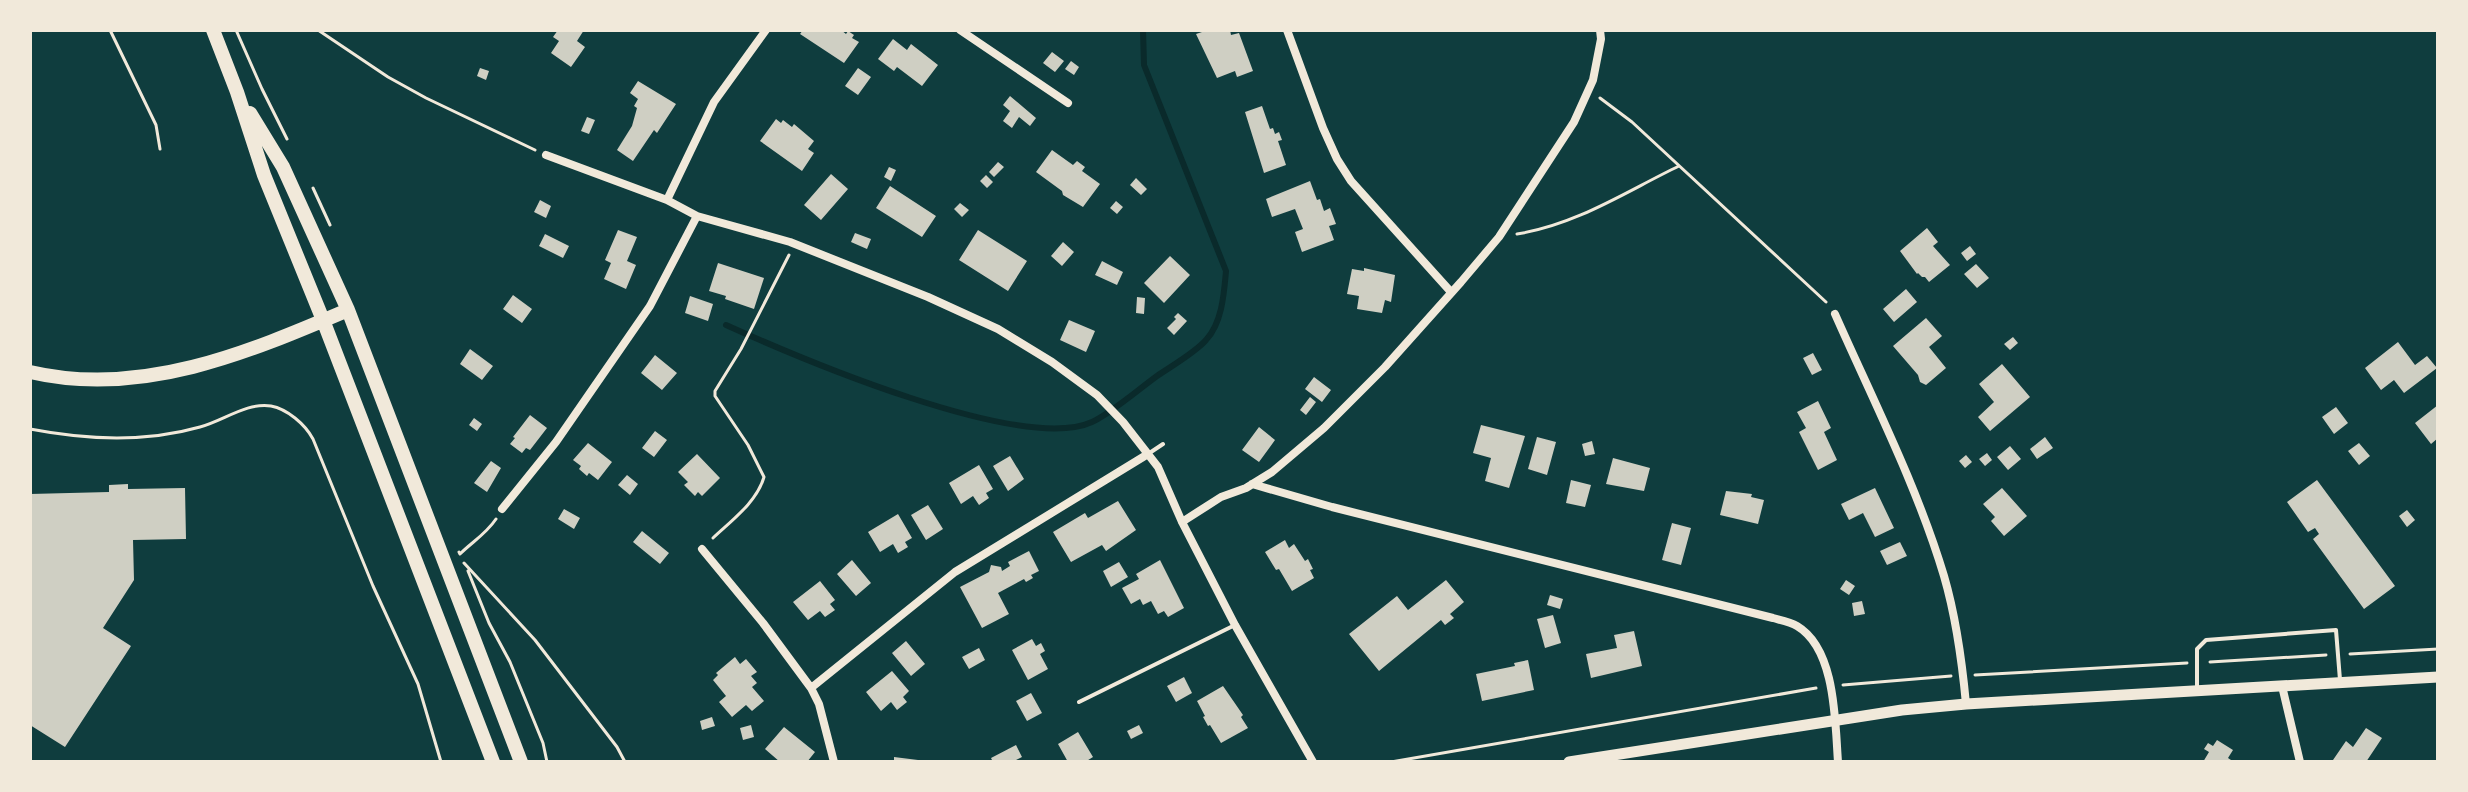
<svg xmlns="http://www.w3.org/2000/svg" width="2468" height="792" font-family="'DM Sans',sans-serif">
<style>
.lines{fill:none;stroke-linecap:round;stroke-linejoin:round}
.stream{stroke:#0a2a2b;stroke-width:6}
.building{fill:#cfcfc3}
.path{stroke:#f1e9da;stroke-width:3}
.service{stroke:#f1e9da;stroke-width:4}
.minor{stroke:#f1e9da;stroke-width:8}
.tertiary{stroke:#f1e9da;stroke-width:11}
.trunk{stroke:#f1e9da;stroke-width:14}
</style>
<rect width="100%" height="100%" fill="#0f3d3e"/>
<g class="lines">
<path class="stream" d="M726,325C797,357 1022,454 1092,422C1110,414 1139,389 1157,376C1170,367 1196,352 1206,340C1222,323 1224,294 1226,271L1144,65L1143,30"/>
</g>
<path class="building" d="M558,30H584L577,41L585,47L571,67L551,53L559,41L553,37Z
M803,30H841L846,34L848,31L854,35L852,38L859,42L844,63L800,34Z
M1208,30H1230L1231,35L1239,33L1253,71L1237,77L1235,71L1217,78L1196,34Z
M893,39L907,50L911,44L938,65L922,86L897,67L894,71L878,59Z
M1052,52L1064,61L1055,72L1043,63Z
M1071,61L1079,67L1074,75L1065,69Z
M480,68L489,71L486,80L477,76Z
M858,68L871,77L858,95L845,86Z
M638,81L676,104L657,133L654,130L633,161L617,150L632,126L637,108L634,106L638,99L630,93Z
M1010,96L1036,118L1030,126L1019,117L1012,128L1003,121L1010,111L1003,105Z
M1262,106L1270,129L1273,128L1275,134L1279,132L1282,140L1278,141L1286,165L1264,173L1245,112Z
M587,117L595,120L589,134L581,131Z
M776,119L781,123L783,120L792,127L794,124L814,141L808,149L814,153L802,171L760,141Z
M1052,150L1073,165L1077,161L1085,167L1082,171L1100,184L1083,207L1063,195L1062,191L1036,172Z
M998,162L1004,167L994,177L989,172Z
M889,167L896,170L891,181L884,177Z
M831,174L848,189L821,220L804,205Z
M986,175L993,182L987,188L980,181Z
M1136,178L1147,189L1141,195L1130,185Z
M1310,181L1317,200L1320,199L1324,211L1330,208L1336,224L1329,226L1334,240L1302,252L1295,232L1303,229L1295,209L1272,217L1266,199Z
M890,186L936,216L922,237L876,208Z
M540,200L551,206L546,218L534,212Z
M1116,201L1123,207L1117,214L1110,208Z
M960,203L969,210L962,217L954,209Z
M1927,228L1938,242L1933,246L1950,265L1929,282L1925,277H1922L1918,273L1917,274L1900,251Z
M618,230L637,237L627,261L636,265L626,289L604,279L611,263L605,260Z
M978,230L1027,261L1008,291L959,260Z
M855,233L871,239L867,249L851,242Z
M545,234L569,246L563,258L539,246Z
M1063,242L1074,252L1062,266L1051,256Z
M1970,246L1976,254L1967,261L1961,253Z
M1170,256L1190,275L1164,303L1144,283Z
M1102,261L1123,272L1117,285L1095,275Z
M718,263L764,278L754,309L725,299L726,296L709,291Z
M1976,264L1989,278L1977,288L1964,274Z
M1364,268L1395,275L1391,302L1385,300L1382,313L1357,309L1359,296L1347,294L1352,269L1364,271Z
M1906,289L1917,302L1894,322L1883,309Z
M513,295L532,309L522,323L503,309Z
M690,296L713,304L708,321L685,313Z
M1137,297L1145,298L1144,314L1136,313Z
M1178,313L1187,321L1174,335L1167,328L1176,319L1174,317Z
M1926,318L1942,336L1929,347L1946,368L1926,385L1920,382L1918,375L1893,346Z
M1069,320L1095,331L1086,352L1060,340Z
M2013,337L2018,343L2010,350L2004,344Z
M2398,342L2415,365L2427,356L2437,368L2404,393L2394,380L2381,390L2365,368Z
M470,349L493,366L482,380L460,364Z
M1813,353L1822,370L1812,375L1803,358Z
M655,355L677,373L662,390L641,373Z
M2002,364L2030,397L1990,431L1978,417L1994,402L1979,384Z
M1314,377L1331,390L1322,402L1305,389Z
M1310,397L1316,402L1306,415L1300,410Z
M1818,401L1831,428L1824,432L1837,460L1818,470L1799,432L1806,428L1797,412Z
M2438,405V438L2431,444L2415,423Z
M2336,407L2348,423L2334,434L2322,417Z
M530,415L547,428L530,450L526,448L522,453L510,444L515,438L513,437Z
M474,418L482,424L477,431L469,425Z
M1481,425L1525,436L1509,488L1485,481L1491,458L1473,453Z
M1259,427L1275,440L1259,462L1242,450Z
M655,431L667,440L654,457L642,448Z
M1537,437L1556,442L1547,475L1528,469Z
M2045,437L2053,448L2037,459L2030,449Z
M1592,441L1595,454L1585,456L1582,444Z
M588,443L612,462L598,480L589,473L587,476L579,469L581,466L573,460Z
M2359,443L2370,456L2359,465L2348,451Z
M2010,446L2021,459L2008,470L1997,457Z
M1987,453L1992,460L1985,466L1979,459Z
M697,454L720,478L702,496L698,492L695,496L684,485L688,482L678,472Z
M1966,455L1972,462L1965,468L1959,461Z
M1010,456L1024,479L1008,491L993,466Z
M1613,458L1650,468L1644,491L1606,484Z
M491,461L501,468L487,492L474,483Z
M979,465L993,489L986,493L989,498L979,505L973,496L961,504L949,483Z
M627,475L638,484L630,495L618,485Z
M1571,480L1591,485L1585,507L1566,503Z
M2317,480L2395,586L2364,609L2313,539L2319,534L2315,528L2308,532L2287,502Z
M128,484V489L185,488L186,539L133,540L134,580L103,628L131,646L65,747L30,725V494L109,492V485Z
M1875,488L1894,528L1875,537L1863,513L1849,520L1841,504Z
M2002,488L2027,516L2004,536L1991,521L1995,517L1983,504Z
M1726,491L1752,494L1751,497L1764,500L1758,524L1720,515Z
M1118,501L1136,530L1106,551L1102,545L1071,562L1053,532L1085,513L1088,518Z
M928,505L943,529L926,540L911,515Z
M564,509L580,518L574,529L558,519Z
M2407,510L2415,520L2407,527L2399,516Z
M898,514L912,538L905,542L908,547L898,553L893,544L880,552L868,532Z
M1672,523L1691,528L1681,565L1662,560Z
M642,531L669,553L660,564L633,542Z
M1285,540L1289,548L1294,544L1305,561L1308,559L1313,569L1310,570L1314,578L1292,591L1279,569L1276,570L1265,552Z
M1900,542L1907,556L1887,565L1880,551Z
M1029,551L1039,571L1031,575L1033,578L1026,582L1024,579L998,593L1009,614L982,628L960,587L989,572L991,565L1001,567L1002,571L1010,566L1008,562Z
M852,560L871,583L856,596L837,574Z
M1160,560L1184,608L1168,617L1164,611L1158,614L1151,601L1143,605L1140,599L1131,604L1122,588L1139,579L1136,574Z
M1119,562L1128,577L1111,587L1103,571Z
M1446,580L1464,602L1450,614L1454,618L1445,625L1441,620L1379,671L1349,634L1397,596L1408,610Z
M1846,580L1855,586L1849,595L1840,589Z
M820,581L835,600L830,604L835,610L825,617L820,611L808,620L793,602Z
M1550,595L1563,599L1560,609L1547,605Z
M1862,601L1865,614L1854,616L1852,603Z
M1553,615L1561,643L1545,648L1537,619Z
M1634,631L1642,666L1591,678L1586,654L1617,648L1614,635Z
M1032,639L1036,646L1041,643L1045,651L1040,654L1048,669L1028,680L1012,650Z
M906,641L925,664L911,676L892,653Z
M979,648L985,660L969,669L962,657Z
M735,657L740,664L746,659L757,672L751,676L757,683L752,687L764,701L752,711L746,705L732,717L719,702L726,696L713,680L718,675L716,673Z
M1528,660L1534,690L1482,701L1476,674L1515,666L1514,663Z
M892,671L909,691L903,697L907,702L897,710L891,702L881,711L866,692Z
M1184,677L1192,693L1176,702L1167,686Z
M1223,686L1243,715L1241,717L1248,728L1221,743L1210,725L1208,726L1203,717L1205,716L1197,701Z
M1031,693L1042,713L1027,721L1016,701Z
M712,717L715,726L702,730L700,721Z
M751,725L754,737L743,740L740,728Z
M1139,725L1143,733L1131,739L1127,731Z
M784,727L815,752L807,762H780L765,749Z
M2366,728L2382,738L2366,762H2336L2333,760L2346,741L2353,747Z
M1078,732L1093,757L1085,762H1068L1058,744Z
M2217,740L2233,750L2228,758L2234,762H2203L2209,752L2204,749L2208,743L2213,746Z
M1016,745L1022,757L1012,762H988L992,760L991,758Z
M894,757L918,760V762H894Z"/>
<g class="lines">
<path class="path" d="M110,30L156,125L160,149
M236,30L262,89L287,139
M318,30L388,77L426,98L535,150
M1600,98L1632,122L1826,302
M313,188L330,225
M1517,234C1576,225 1627,191 1679,166
M30,429C87,440 144,443 200,427C223,421 247,402 271,406C287,409 305,424 313,439L373,586L418,684L441,762
M713,538C731,521 757,502 764,477L748,445L715,396V391L741,349L789,255
M459,552L460,554C472,542 486,534 496,519
M464,563L535,640L617,747L625,762
M468,571L489,623L510,662L543,743L547,762
M2350,654L2438,649
M2210,662L2326,655
M1975,675L2187,663
M1843,685L1951,676
M1391,762L1816,688"/>
<path class="service" d="M1148,454L1163,444
M2197,690V649L2206,640L2336,630L2340,680
M1079,702L1235,625"/>
<path class="minor" d="M960,30L1068,103
M1287,30L1323,128L1337,159L1351,181L1451,292
M546,155L667,200L697,216L790,242L928,297L998,329L1052,362L1097,395L1123,422L1158,467L1182,522L1235,625L1313,762
M667,200L714,102L766,30
M1835,314C1873,400 1917,486 1944,576C1956,617 1962,661 1966,704
M1252,484L1332,507L1773,618C1780,620 1790,622 1797,626C1836,649 1835,722 1838,762
M502,509L556,442L650,306L697,216
M1182,522L1221,497L1246,488L1272,472L1324,428L1385,367L1461,282L1499,237L1574,122L1593,80L1601,39L1600,30
M702,549L763,623L811,688L819,704L834,762
M2282,686L2300,762
M811,688L955,572L1148,454"/>
<path class="tertiary" d="M1569,762L1902,710L1966,704L2438,677"/>
<path class="trunk" d="M213,30L237,92L264,175L323,320L493,762
M250,113L283,167L348,310L521,762
M30,372C141,398 247,353 348,310"/>
</g>
<rect width="2468" height="792" fill="none" stroke="#f1e9da" stroke-width="64"/>
</svg>
